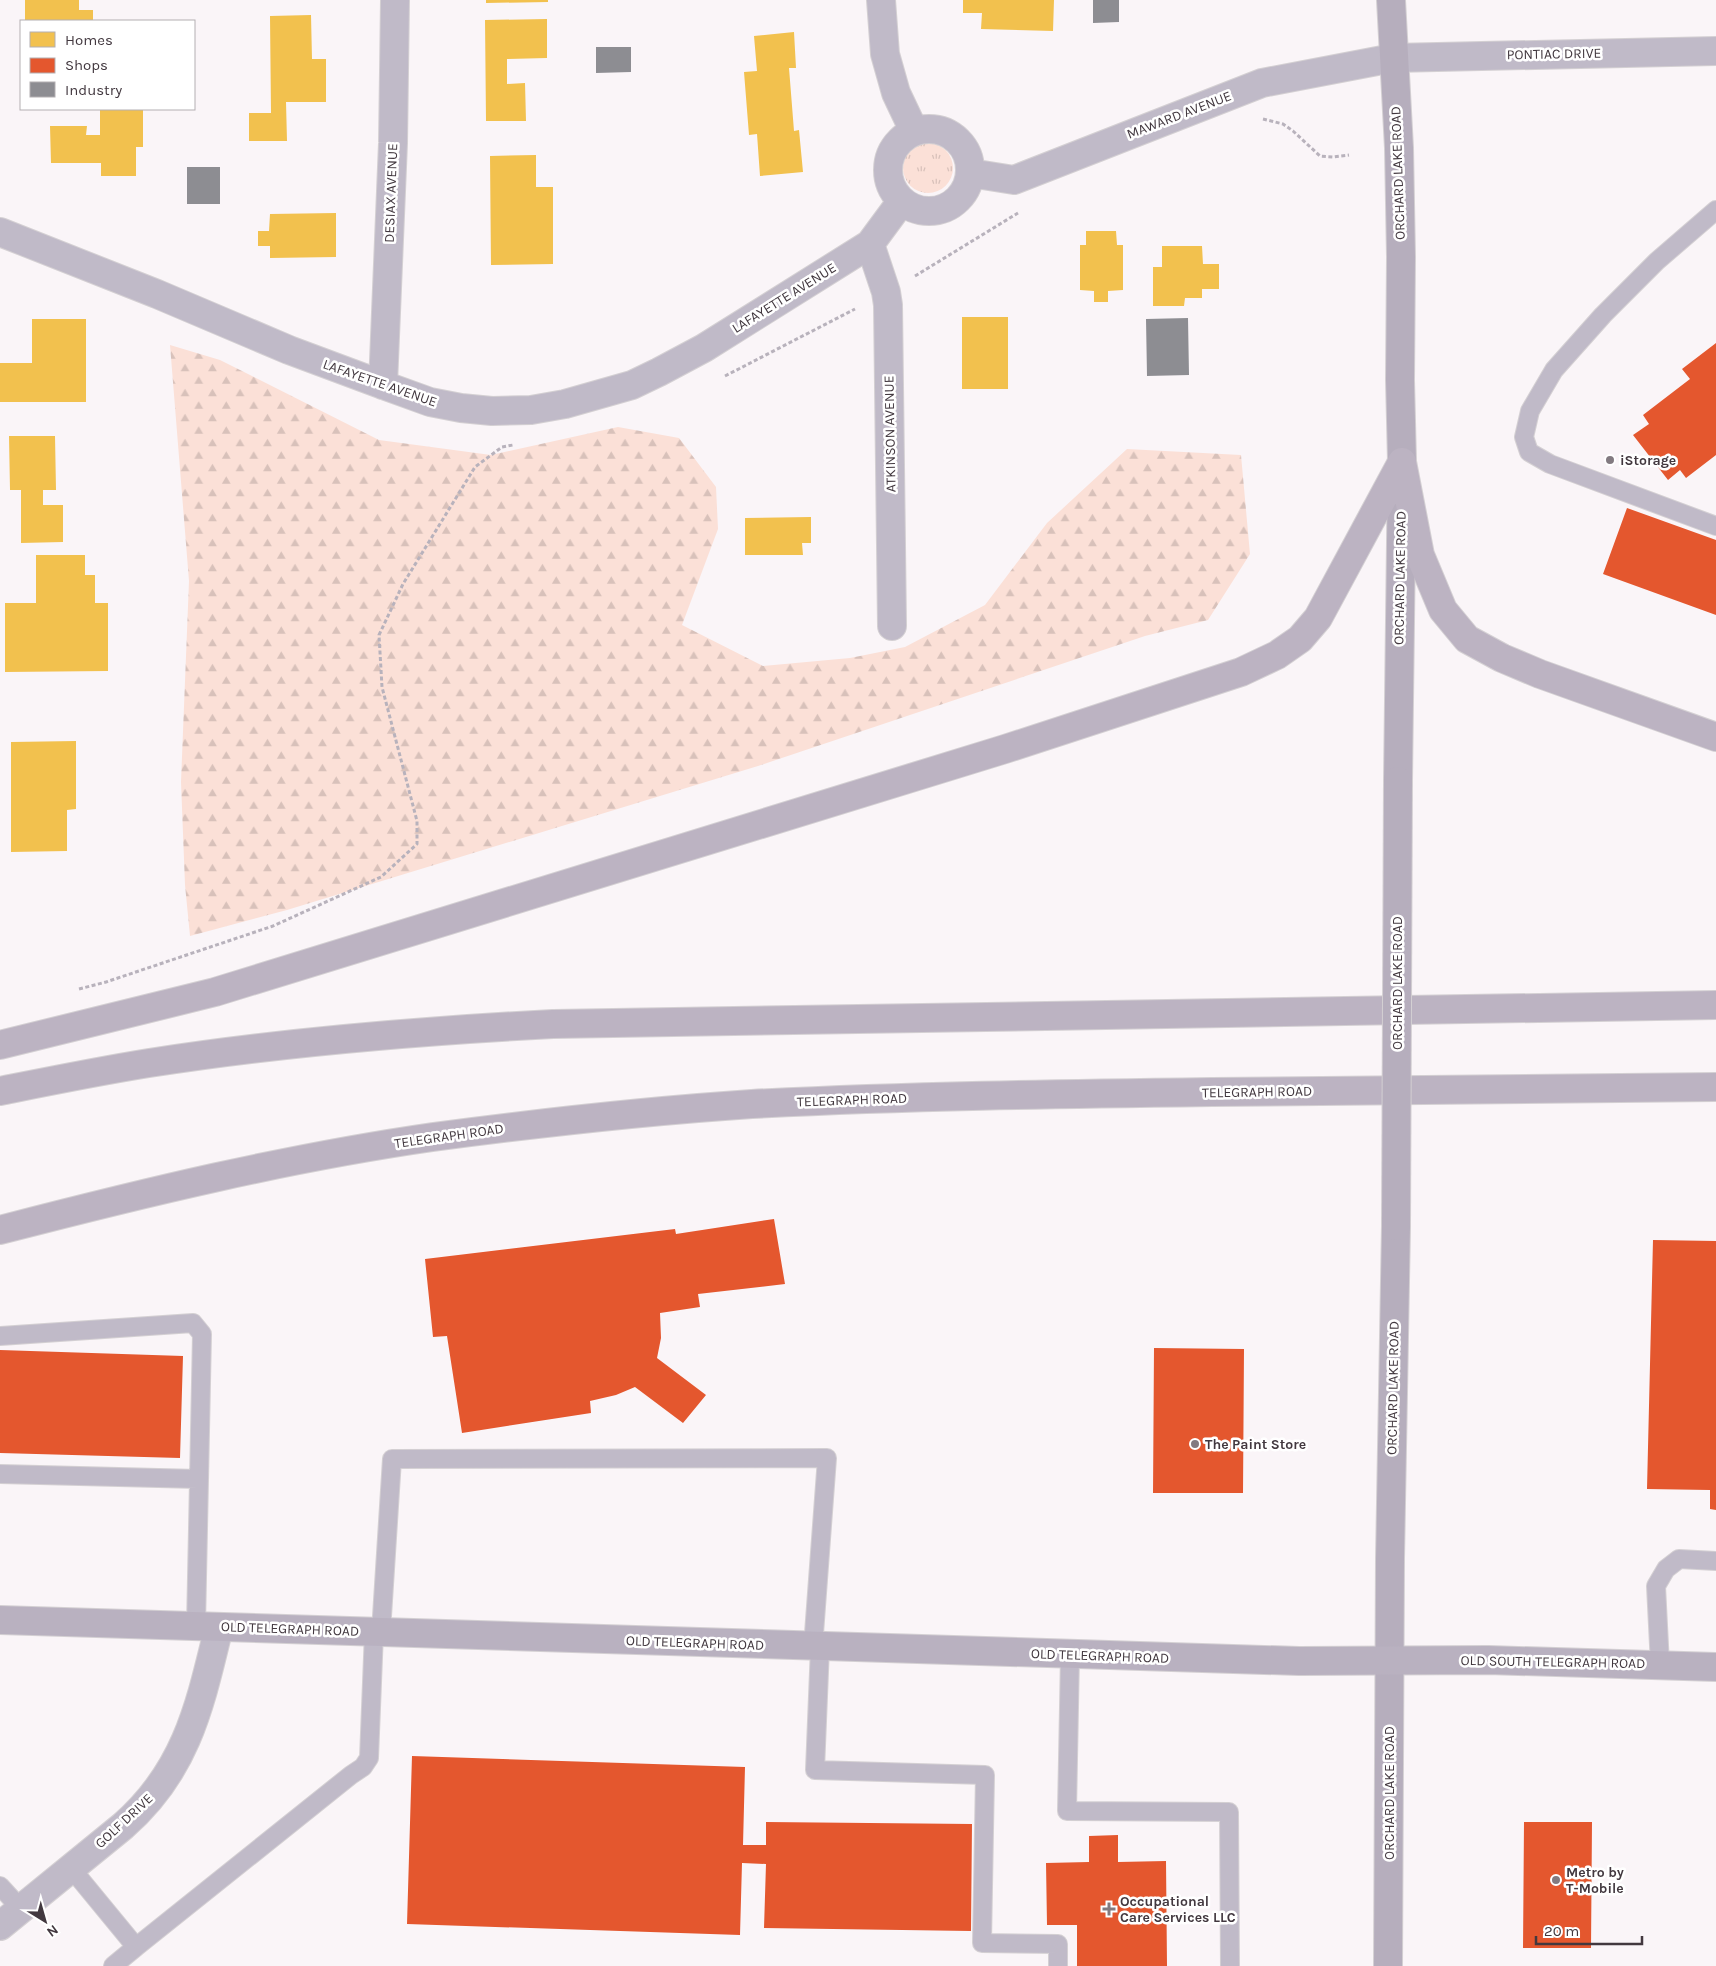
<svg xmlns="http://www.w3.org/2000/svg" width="1716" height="1966" font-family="Karla,sans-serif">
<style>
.grass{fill:url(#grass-tufts)}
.forest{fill:url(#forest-firs)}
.homes{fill:#f2c14e}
.shops{fill:#e4572e}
.industry{fill:#8d8d92}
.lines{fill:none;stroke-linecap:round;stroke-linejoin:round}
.service-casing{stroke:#d4d0d3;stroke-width:20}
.minor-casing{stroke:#d4d0d3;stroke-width:30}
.secondary-casing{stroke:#d4d0d3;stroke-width:30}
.primary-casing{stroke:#d4d0d3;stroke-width:30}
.trunk-casing{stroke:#d4d0d3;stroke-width:30}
.path{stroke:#b8b2bc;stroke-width:3;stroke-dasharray:4 2.5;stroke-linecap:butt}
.service{stroke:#c0bac8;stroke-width:18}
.minor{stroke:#c0bac8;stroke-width:28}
.secondary{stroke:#b6aebd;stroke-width:28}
.primary{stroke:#b9b1c0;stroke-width:28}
.trunk{stroke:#bcb3c2;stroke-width:28}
.secondary-bridge-casing{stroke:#d4d0d3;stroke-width:30;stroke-linecap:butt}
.secondary-bridge{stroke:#b6aebd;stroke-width:28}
.poi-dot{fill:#827a80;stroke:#fff;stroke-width:2}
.labels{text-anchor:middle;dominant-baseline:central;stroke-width:5;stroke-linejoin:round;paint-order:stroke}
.street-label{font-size:14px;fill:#42383f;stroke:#fff}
.poi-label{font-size:14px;font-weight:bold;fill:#42383f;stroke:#fff;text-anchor:start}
</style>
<defs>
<pattern id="grass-tufts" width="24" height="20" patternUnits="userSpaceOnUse" patternTransform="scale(1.25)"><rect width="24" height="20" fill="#fbe0d7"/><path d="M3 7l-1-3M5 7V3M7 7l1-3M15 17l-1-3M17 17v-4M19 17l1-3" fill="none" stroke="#d8c1ba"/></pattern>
<pattern id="forest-firs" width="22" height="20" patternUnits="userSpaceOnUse" patternTransform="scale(1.25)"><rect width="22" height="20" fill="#fbe0d7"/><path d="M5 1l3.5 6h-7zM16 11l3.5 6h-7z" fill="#d8c1ba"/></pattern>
</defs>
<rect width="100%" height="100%" fill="#faf5f8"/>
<path class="grass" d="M903 168a25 25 0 1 1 50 0a25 25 0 1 1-50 0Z"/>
<path class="forest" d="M170,345L220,360L379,440L491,455L618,427L679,438L716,487L718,529L682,625L763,666L850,658L905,647L985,605L1047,523L1127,449L1241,455L1250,554L1208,620L1145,636L758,766L287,910L190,936L185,885L181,782L189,581Z"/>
<path class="homes" d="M25,0H79V10H93V21H25Z
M486,0H548V2L486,3Z
M963,0H1054L1053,31L981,29L982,13H963Z
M311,15L312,59H326V102H286L287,141H249V113H271L270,16Z
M547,19V58L507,59V84L525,83L526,121H486L485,20Z
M794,32L796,68H789L794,131L799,130L803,172L760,176L757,134L749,135L744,72L757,71L754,36Z
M100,109H143V147H136V176H101V163H51L50,126H87L86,135H100Z
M536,155V187H553V264L491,265L490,156Z
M336,213V257L270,258V246H258V231H269L270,214Z
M1086,231H1116L1117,245H1123V290L1108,291V302H1094V291L1080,290V245H1086Z
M1162,246H1202L1203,264H1219V289H1202V298H1185L1184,306H1153V267H1162Z
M962,317H1008V389H962Z
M32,319H86V402H0V363H32Z
M9,436H55L56,490H43V505H63V542L21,543V490H10Z
M811,517V543H802L803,555H745V518Z
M36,555H85V575H95V603H108V671L5,672V603H36Z
M76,741V809L67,810V851L11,852V742Z"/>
<path class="shops" d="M1716,343V455L1686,478L1680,470L1668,480L1633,435L1649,424L1643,415L1690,379L1682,369Z
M1627,508L1716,540V615L1603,574Z
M774,1219L785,1284L698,1294L700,1307L660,1313L661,1338L657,1358L706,1395L683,1423L635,1387L616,1395L590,1401L591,1413L462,1433L447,1336L433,1337L425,1259L675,1229L676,1234Z
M1653,1240L1716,1241V1510L1710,1509V1490L1647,1489Z
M1154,1348L1244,1349L1243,1493H1153Z
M0,1350L183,1356L180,1458L0,1453Z
M412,1756L745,1767L743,1845H766V1822L972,1824L971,1931L764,1928L766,1864L742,1863L740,1935L407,1924Z
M1524,1822H1592L1591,1948H1523Z
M1118,1835V1862L1166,1861L1167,1966H1077V1925H1047L1046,1863L1089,1862V1836Z"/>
<path class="industry" d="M1093,0H1119V22L1093,23Z
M596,47H631V72L596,73Z
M187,167H220V204H187Z
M1188,318L1189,375L1147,376L1146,319Z"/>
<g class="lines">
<defs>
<path id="service" d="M1716,210L1657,261L1603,315L1554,370L1530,411L1524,437L1529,452L1550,464L1716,526
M0,1336L193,1323L202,1334L196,1626
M0,1474L198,1479
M381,1632L392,1459L827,1458L813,1647
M820,1647L815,1770L985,1775L982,1943L1058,1944V1966
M1070,1655L1067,1811L1229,1812L1230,1966
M1660,1665L1656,1586L1666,1569L1679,1559L1716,1561
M71,1868L136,1947L351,1775L363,1767L369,1758L374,1632
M0,1886L21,1909
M113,1966L136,1947"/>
<path id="minor" d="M881,0L885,54L896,93L914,131
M888 170a41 41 0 1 1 82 0a41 41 0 1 1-82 0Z
M970,173L1014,180L1262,83L1393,58L1716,51
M0,232L157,294L289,350L383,385L430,402L461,408L492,411L531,410L565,404L632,385L659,372L704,348L870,244L901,202
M870,244L886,292L888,305L892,626
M383,385L393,143L395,0
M0,1926L123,1826C187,1770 200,1705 219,1627"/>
<path id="secondary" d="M1391,0L1399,148L1401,257L1400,380L1402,462L1398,781
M1388,1966L1390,1559L1396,1226"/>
<path id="primary" d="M0,1620L1299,1661L1488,1660L1716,1667"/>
<path id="trunk" d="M1402,462L1420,555L1443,610L1467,639L1502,658L1540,674L1716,737
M0,1045L215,992L1005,749L1241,672L1277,655L1300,639L1318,618L1402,462
M0,1091C50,1081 99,1071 149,1063C283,1042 418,1031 553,1024L1716,1005
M0,1230C143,1193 287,1158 433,1137C539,1123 646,1111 752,1104C906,1096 1059,1094 1212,1092C1380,1090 1548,1088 1716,1087"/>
</defs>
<use href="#service" class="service-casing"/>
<use href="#minor" class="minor-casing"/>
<use href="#secondary" class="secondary-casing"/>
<use href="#primary" class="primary-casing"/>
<use href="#trunk" class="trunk-casing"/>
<path class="path" d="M1263,119L1283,124L1293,131L1320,156L1333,157L1349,155
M915,276L1018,213
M725,376L855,309
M79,989L106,982L273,926L381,877L417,844V821L382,687L379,635L403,584L475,467L502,447L513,445"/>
<use href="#service" class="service"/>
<use href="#minor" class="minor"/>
<use href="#secondary" class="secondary"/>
<use href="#primary" class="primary"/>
<use href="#trunk" class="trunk"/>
<defs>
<path id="secondary-bridge" d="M1396,1226L1398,781"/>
</defs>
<use href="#secondary-bridge" class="secondary-bridge-casing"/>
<use href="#secondary-bridge" class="secondary-bridge"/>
</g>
<g class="poi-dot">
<circle cx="1610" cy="460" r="5"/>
<circle cx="1195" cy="1444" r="5"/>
<circle cx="1556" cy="1880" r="5"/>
<path d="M1106.5 1901.5h5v5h5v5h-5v5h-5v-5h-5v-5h5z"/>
</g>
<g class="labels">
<g class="street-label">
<text transform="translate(1554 54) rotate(-1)">PONTIAC DRIVE</text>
<text transform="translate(1179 115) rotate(-21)">MAWARD AVENUE</text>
<text transform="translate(1398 173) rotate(-92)">ORCHARD LAKE ROAD</text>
<text transform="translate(391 193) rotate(-88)">DESIAX AVENUE</text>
<text transform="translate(784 298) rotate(-32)">LAFAYETTE AVENUE</text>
<text transform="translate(380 383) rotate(19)">LAFAYETTE AVENUE</text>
<text transform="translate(890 434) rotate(-91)">ATKINSON AVENUE</text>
<text transform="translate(1400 578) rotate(-89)">ORCHARD LAKE ROAD</text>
<text transform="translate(1397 983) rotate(-90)">ORCHARD LAKE ROAD</text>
<text transform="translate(1257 1092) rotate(-1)">TELEGRAPH ROAD</text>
<text transform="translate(852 1100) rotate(-2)">TELEGRAPH ROAD</text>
<text transform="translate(449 1136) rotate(-8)">TELEGRAPH ROAD</text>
<text transform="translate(1393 1388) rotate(-89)">ORCHARD LAKE ROAD</text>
<text transform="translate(290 1629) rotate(2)">OLD TELEGRAPH ROAD</text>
<text transform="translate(695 1643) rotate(2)">OLD TELEGRAPH ROAD</text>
<text transform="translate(1100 1656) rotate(2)">OLD TELEGRAPH ROAD</text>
<text transform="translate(1553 1662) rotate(1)">OLD SOUTH TELEGRAPH ROAD</text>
<text transform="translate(1389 1793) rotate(-90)">ORCHARD LAKE ROAD</text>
<text transform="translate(124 1821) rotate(-43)">GOLF DRIVE</text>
</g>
<g class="poi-label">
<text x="1620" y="460">iStorage</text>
<text x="1205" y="1444">The Paint Store</text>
<text x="1566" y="1872">Metro by<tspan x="1566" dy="16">T-Mobile</tspan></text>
<text x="1120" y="1901">Occupational<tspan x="1120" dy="16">Care Services LLC</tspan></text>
</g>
</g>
<rect x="20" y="20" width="175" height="90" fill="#ffffff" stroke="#b3afb2"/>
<rect x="30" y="32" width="25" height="15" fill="#f2c14e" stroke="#b3afb2"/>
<text x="65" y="45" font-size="15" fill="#42383f">Homes</text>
<rect x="30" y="58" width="25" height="15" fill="#e4572e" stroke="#b3afb2"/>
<text x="65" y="70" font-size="15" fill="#42383f">Shops</text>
<rect x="30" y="82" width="25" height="15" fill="#8d8d92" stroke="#b3afb2"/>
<text x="65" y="95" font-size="15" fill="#42383f">Industry</text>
<g transform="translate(45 1921) rotate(143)" stroke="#ffffff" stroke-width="4" paint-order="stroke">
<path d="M0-4L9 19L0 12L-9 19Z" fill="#42383f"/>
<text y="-8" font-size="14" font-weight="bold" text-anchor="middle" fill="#42383f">N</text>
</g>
<path d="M1536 1936v8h106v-8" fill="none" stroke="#42383f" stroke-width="2.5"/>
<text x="1544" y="1936" font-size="15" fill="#42383f" stroke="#ffffff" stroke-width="4" paint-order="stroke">20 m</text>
</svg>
